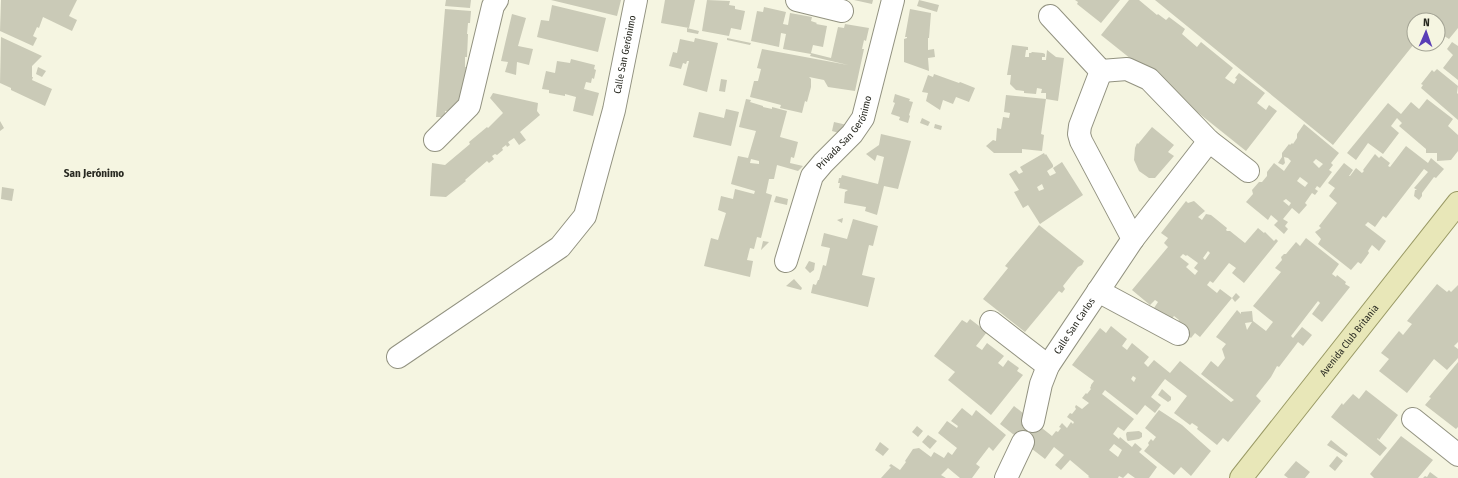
<svg xmlns="http://www.w3.org/2000/svg" width="1458" height="478" font-family="'Fira Sans Condensed',sans-serif">
<style>
.building{fill:#cacab7;fill-rule:evenodd}
.lines{fill:none;stroke-linecap:round;stroke-linejoin:round}
.minor-casing{stroke:#929280;stroke-width:24}
.major-casing{stroke:#9a9a65;stroke-width:24}
.minor{stroke:#fff;stroke-width:22}
.major{stroke:#e8e7b8;stroke-width:22}
.labels{text-anchor:middle;dominant-baseline:central;stroke-width:3.5;stroke-linejoin:round;paint-order:stroke}
.street-label{font-size:10px;fill:#282921;stroke:#f5f5e1}
.neighbourhood-label{font-size:11px;font-weight:bold;fill:#282921;stroke:#f5f5e1}
</style>
<rect width="100%" height="100%" fill="#f5f5e1"/>
<path class="building" d="M1,0H77L69,16L77,20L72,31L43,17L39,28L37,27L33,36L37,38L33,46L0,31Z
M446,0H471L470,8L445,6Z
M551,0H621L617,16Z
M665,0H695L689,28L661,23Z
M707,0L730,1L729,5L735,6V9L745,11L741,30L731,28L729,36L702,31Z
M854,0H873L872,4Z
M919,0L939,5L937,12L917,6Z
M1075,0H1120L1101,23L1077,4L1078,2Z
M1129,0H1139L1157,15L1158,14L1166,20L1169,17L1185,29L1182,34L1197,47L1201,42L1233,68L1225,78L1234,84L1237,79L1235,78L1239,73L1265,93L1257,103L1266,110L1269,105L1277,111L1246,151L1101,35Z
M1155,0H1458V28L1449,39L1438,32V20H1414V44L1333,145Z
M552,5L606,18L598,52L537,37L541,20L549,21Z
M764,7L786,12L783,24L788,25L790,13L812,17L811,21L817,23L816,24L827,26L823,47L813,45L811,53L831,58L838,27L844,28L845,24L869,28L866,41L864,40L862,49H864L855,91L828,87L824,80L809,77L811,79V87L807,102L805,101L802,113L780,108L781,105L750,97L754,81H758L761,69L757,68L762,49L848,65L810,56L811,54L783,49L786,34L781,33L779,47L751,41L757,11L763,12Z
M445,9L471,11L470,23H468L467,34H468L467,57H465V67H466L462,112L445,111V117H436Z
M910,9L931,13L929,38H928V50L934,49L935,57L928,58L929,71L904,62V39L907,38V37H905Z
M512,14L526,18L518,46L533,49L529,65L517,62L516,75L505,72L508,62L501,61Z
M687,28L699,31L698,34L687,32Z
M1,37L42,56L32,66V77H33L32,80L52,89L45,106L11,90V88L0,83Z
M695,38L718,43L707,92L683,85L689,61H687L686,64L683,63L681,69L669,66L673,52L677,53L680,39L694,42Z
M727,38L751,43L750,45L727,40Z
M1452,42L1458,46V80L1443,68L1453,55L1447,49Z
M1012,45L1028,47V50H1026L1025,57H1029V53H1031L1032,52L1043,53L1045,54V57H1042V60H1046L1047,50L1056,57L1064,58L1058,101L1046,99V93H1041L1042,89L1037,88L1036,94L1024,93V91L1016,90L1010,84L1011,75H1007Z
M571,59L595,65L594,69L596,70L594,79L592,78L591,83L586,82L584,89L599,93L593,116L573,111L576,97L565,94V96L549,93V90L542,89L546,71L555,73L557,61L570,63Z
M38,67L46,71L42,77L36,74Z
M1437,69L1458,86L1457,93L1458,94V120L1421,88L1423,85L1421,84L1432,70L1434,72Z
M934,74L959,83L960,82L975,88L969,102L956,97L953,104L943,100L940,110L926,101L928,93L922,92L928,75L933,77Z
M721,79L727,80L725,92L719,91Z
M493,93L538,103L537,111L540,115L520,132L526,140L519,145L514,138L508,142L510,145L507,147L506,145L502,148L503,150L497,155L495,154L492,156L494,159L489,163L487,161L465,180L466,181L446,197L430,196L432,163L445,165L470,144L469,142L487,127L488,128L503,113L490,98Z
M895,94L910,99L909,101L913,102L909,115L910,116L908,123L899,120L900,117L891,114L895,103L893,102Z
M1006,95L1046,99L1041,134L1044,135L1042,151L1022,149V153H994L986,146L993,140L996,141L997,128L1001,129L1003,117L1009,118L1010,113L1004,112Z
M746,99L751,100L750,102L763,106V107L772,109V107L787,111L780,137L798,142L794,158L791,157L790,163L803,166L798,171L777,165L774,179H769L766,193L772,195L761,238L757,237L754,249L750,248L747,260L753,261L750,277L704,266L711,238L718,240L726,213L718,210L721,196L733,199L735,189L754,194L755,191L731,184L738,156L748,158L756,131L739,127ZM751,159L759,161V164L750,163Z
M1427,99L1453,119L1448,126L1458,135V151L1451,160L1437,161V153H1426V149L1399,126L1402,123L1397,118L1391,126L1399,133L1383,154L1368,143L1356,160L1347,153L1388,103L1401,114L1411,102L1419,109Z
M726,109L739,112L731,146L693,137L699,112L724,118Z
M922,118L930,122L928,126L920,123Z
M0,121L4,128L0,131Z
M834,122L847,125L839,133L832,131Z
M935,124L942,126L941,130L934,128Z
M1304,124L1339,153L1331,163L1333,165L1329,170L1332,172L1320,188L1317,186L1315,189L1318,191L1315,195L1312,193L1305,203L1307,205L1299,214L1292,208L1283,219L1288,222L1285,226L1288,229L1284,234L1274,225L1278,221L1271,215L1268,220L1246,202L1253,194L1252,190L1259,182H1262L1267,176V172L1274,163L1284,171L1291,161L1288,158L1284,157L1285,163L1283,165L1278,163L1282,157V153L1289,144L1290,145L1292,143L1293,144L1297,138V134ZM1316,159L1323,164L1319,168L1313,162ZM1300,177L1308,183L1305,187L1297,181ZM1286,199L1291,203L1289,206L1283,201Z
M1152,127L1174,145L1168,152L1174,156L1155,178H1149L1139,171L1134,160L1135,148L1137,143L1138,144Z
M881,134L911,141L898,189L884,186L877,215L865,211L866,207L844,203L845,192L848,190L839,188L840,183H838L839,178H841L842,175L878,184L884,157L877,155L875,161L866,154L879,145Z
M1406,146L1428,163L1431,158L1444,169L1436,178L1434,177L1422,193V196L1419,200L1414,196L1415,190H1417L1414,188L1428,172L1424,169L1386,218L1383,216L1375,227L1368,222L1365,225L1386,241L1379,251L1372,245L1368,251L1369,253L1361,264L1358,262L1351,270L1318,244L1321,239L1315,232L1321,228L1319,226L1337,203L1329,196L1335,188L1328,183L1344,163L1353,170L1349,176H1350L1356,168L1362,173L1364,171L1363,170L1375,154L1379,158L1381,156L1390,163L1388,166L1390,167Z
M1044,153L1045,155L1046,154L1053,165V167L1047,171L1050,176L1056,173L1053,168L1062,162L1083,195L1040,224L1028,205L1023,208L1014,192L1019,190L1009,174L1016,170L1019,174L1023,172L1020,167ZM1042,184L1044,189L1039,191L1037,187Z
M2,187L14,189L12,201L1,199Z
M776,196L788,199L787,205L774,202Z
M1186,201L1188,203L1194,201L1205,211L1198,217L1202,220L1206,214L1211,215L1227,228L1226,230L1227,231H1230L1245,243L1258,228L1264,233L1265,232L1274,241L1276,239L1278,241L1244,283L1232,273L1236,268L1229,263L1213,283L1210,281L1207,285L1217,293L1220,289L1232,298L1200,337L1195,333L1191,338L1175,325L1179,320L1174,316L1170,321L1154,308L1158,302L1155,300L1150,305L1132,290L1168,247L1164,243L1168,238L1161,233ZM1208,251L1210,253L1205,260L1203,258ZM1183,254L1186,256L1187,255L1198,263L1194,268L1198,271L1195,275L1186,267L1189,264L1180,257Z
M843,218L842,223L837,220Z
M853,219L878,226L873,246L869,245L862,275L875,278L868,307L811,293L813,284L816,285L818,280H819L823,265L826,266L830,248L821,246L824,233L847,239Z
M1039,225L1084,261L1082,265L1078,267L1063,286L1065,289L1062,293L1059,291L1025,332L983,299L1008,268L1005,266Z
M1306,238L1339,264L1332,274L1336,277L1337,275L1346,282L1345,284L1350,287L1322,322L1312,314L1320,303L1318,301L1291,336L1293,338L1302,327L1312,335L1303,346L1298,342L1279,367L1277,366L1271,377L1256,396L1261,401L1228,442L1223,438L1217,445L1197,429L1198,427L1192,423L1190,425L1174,413L1187,396L1165,379L1151,397L1161,405L1155,413L1145,405L1137,415L1105,390L1102,394L1134,419L1124,431L1118,427L1113,434L1119,439L1120,437L1132,447L1135,443L1142,449L1139,452L1157,467L1149,478H1135L1128,473L1123,478L1119,476L1118,478H1090L1088,477L1089,476L1070,460L1061,470L1055,465L1064,455L1054,447L1045,459L1000,424L1014,406L1052,436L1056,431L1058,432L1061,428L1059,427L1062,423L1067,428L1071,422L1073,424L1074,422L1067,417L1070,413L1072,414L1076,409L1075,407L1076,405L1082,409L1089,403L1082,398L1086,393L1087,394L1091,389L1090,388L1091,386V385L1094,381L1072,365L1100,328L1106,333L1111,326L1127,339L1122,346L1127,350L1132,343L1149,357L1144,363L1148,367L1154,360L1170,373L1180,361L1231,402L1234,400L1201,374L1211,361L1218,367L1225,358L1222,349L1226,344L1216,337L1237,310L1241,314V312L1252,311L1253,321L1266,331L1273,322L1253,306L1281,272L1275,268L1282,260L1281,257L1284,254H1286L1296,242L1300,246ZM1252,322L1247,330L1245,323ZM1133,376L1136,378L1134,382L1131,379ZM1114,444L1122,450L1118,457L1109,450Z
M763,241L769,242L761,250Z
M809,261L815,263L814,270L810,273L805,268Z
M794,279L802,288L801,290L786,286Z
M1437,284L1447,292L1449,290L1451,292L1458,285V342L1454,346L1458,349V358L1447,370L1434,359L1407,393L1379,371L1389,359L1381,353L1399,331L1403,335L1412,324L1407,321Z
M1236,293L1240,297L1235,302L1232,298Z
M970,319L987,332L976,346L982,350L987,343L1004,356L998,363L1003,367L1008,360L1019,368L1017,371L1023,375L991,415L948,380L955,372L934,356L962,320L967,323Z
M1458,362V427L1456,429L1425,405L1431,398L1429,397Z
M1162,389L1171,397V400L1168,402L1158,395Z
M1366,390L1398,415L1379,440L1378,438L1377,439L1387,448L1380,456L1331,417L1342,403L1343,405L1353,394L1359,399Z
M962,408L972,416L976,410L1006,435L993,451L989,447L976,464L980,467L972,478H960L948,468L941,475L946,478H881L891,467L889,466L891,464L900,470L906,462L905,461L913,449L919,448L931,457L934,452L944,458L948,452L952,455L957,448L938,433L947,421L957,428L958,426L951,421Z
M1159,410L1182,425L1211,451L1191,476L1181,467L1174,475L1144,451L1149,445L1148,443L1151,439L1153,441L1156,437L1145,428Z
M917,426L923,431L918,437L912,432Z
M1139,431L1142,433V437L1139,439L1128,441L1127,440L1126,434L1127,432Z
M928,435L937,441L930,449L922,442Z
M1401,436L1433,460L1418,478H1374L1370,474Z
M1331,440L1348,454L1346,457L1327,445Z
M880,442L889,449L883,456L875,450Z
M1337,456L1343,461L1335,471L1329,466Z
M1296,461L1310,472L1305,478H1288L1284,475Z
M1430,472L1438,478H1423L1425,476L1427,477Z"/>
<g class="lines">
<defs>
<g id="minor">
<path d="M797,0L842,11"/>
<path d="M1050,16L1101,71L1127,69L1149,79L1209,141L1248,171"/>
<path d="M1101,71L1080,126L1079,134L1081,141L1133,239"/>
<path d="M435,140L469,106L493,6L497,0"/>
<path id="s1" d="M786,261L812,176L823,163L852,134L863,118L893,0"/>
<path d="M1098,291L1178,334"/>
<path d="M991,322L1048,366"/>
<path id="s2" d="M398,357L560,247L585,216L614,110L636,0"/>
<path d="M1413,419L1458,455"/>
<path id="s3" d="M1033,421L1041,384L1048,366L1133,239L1209,141"/>
<path d="M1006,478L1023,442"/>
</g>
<g id="major">
<path id="s4" d="M1241,478L1458,203"/>
</g>
</defs>
<use href="#minor" class="minor-casing"/>
<use href="#major" class="major-casing"/>
<use href="#minor" class="minor"/>
<use href="#major" class="major"/>
</g>
<g class="labels">
<g class="street-label">
<text stroke="none"><textPath href="#s2" startOffset="402">Calle San Gerónimo</textPath></text>
<text stroke="none"><textPath href="#s1" startOffset="144">Privada San Gerónimo</textPath></text>
<text stroke="none"><textPath href="#s3" startOffset="105">Calle San Carlos</textPath></text>
<text stroke="none"><textPath href="#s4" startOffset="175">Avenida Club Britania</textPath></text>
</g>
<g class="neighbourhood-label">
<text x="94" y="173">San Jerónimo</text>
</g>
</g>
<g transform="translate(1426 32) rotate(2)"><circle r="19" fill="#f5f5e1" stroke="#a3a394"/>
<path d="M0-3L7 15L0 10L-7 15Z" fill="#593eb6"/>
<text y="-6" font-size="11" font-weight="bold" text-anchor="middle" fill="#282921">N</text>
</g>
</svg>
